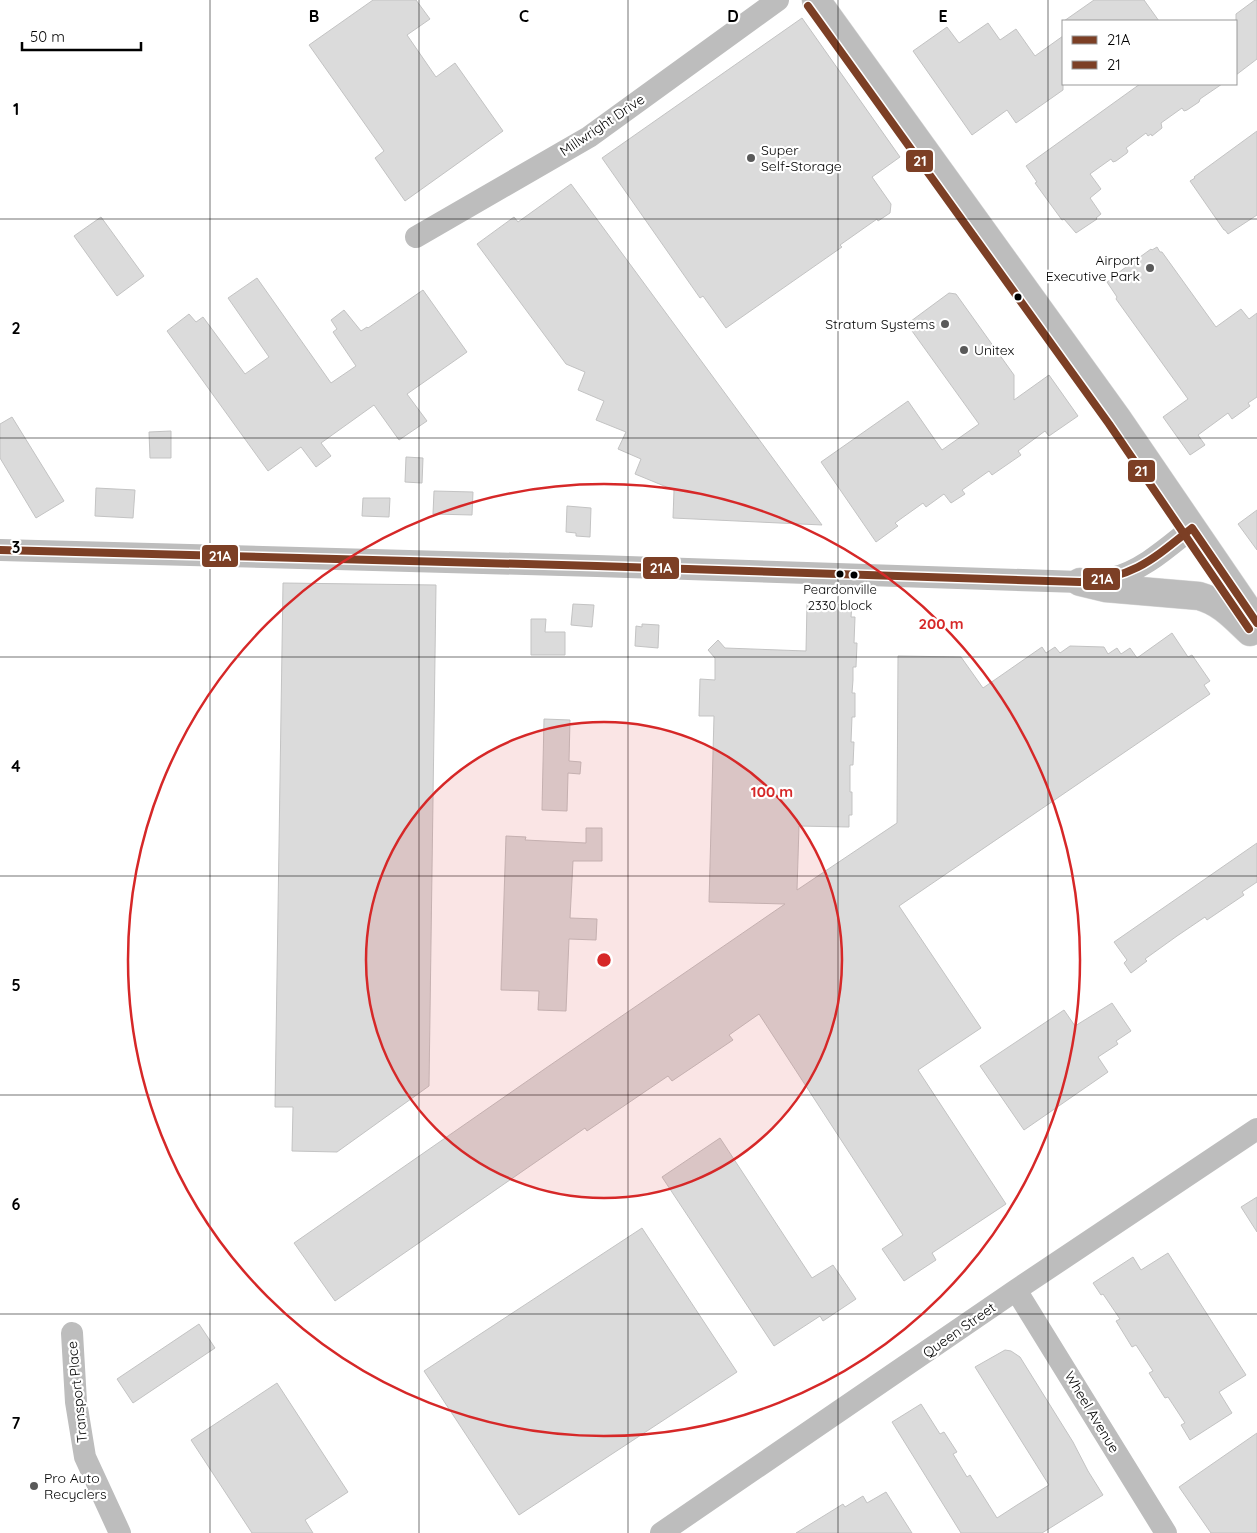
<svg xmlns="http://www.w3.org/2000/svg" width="1257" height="1533" font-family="Quicksand,sans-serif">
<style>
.building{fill:#dbdbdb;stroke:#c3c3c3}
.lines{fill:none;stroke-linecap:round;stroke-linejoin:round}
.major-casing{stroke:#dbdbdb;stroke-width:29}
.minor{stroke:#bdbdbd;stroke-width:22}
.major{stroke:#bdbdbd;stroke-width:28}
.bus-1-casing{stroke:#fff;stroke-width:11}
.bus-2-casing{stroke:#fff;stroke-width:11}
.bus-1{stroke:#7c3f25;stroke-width:8}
.bus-2{stroke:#7c3f25;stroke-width:8}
.grid{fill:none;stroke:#000;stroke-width:1;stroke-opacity:0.55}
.ring{fill:none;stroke:#d62828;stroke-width:2.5}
.poi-dot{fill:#595959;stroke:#fff;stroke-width:2}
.bus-dot{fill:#000;stroke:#fff;stroke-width:2}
.labels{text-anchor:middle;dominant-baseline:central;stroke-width:4.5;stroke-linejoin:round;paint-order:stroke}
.bus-label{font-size:13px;fill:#000;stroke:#fff}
.street-label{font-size:14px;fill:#000;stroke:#fff}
.poi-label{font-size:14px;fill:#000;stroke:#fff;text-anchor:start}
.grid-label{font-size:16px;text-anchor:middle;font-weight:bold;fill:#000;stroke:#fff;stroke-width:4.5;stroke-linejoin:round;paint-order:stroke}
.centre{fill:#d62828;stroke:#fff;stroke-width:2.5}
.ring-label{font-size:15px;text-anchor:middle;font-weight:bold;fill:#d62828;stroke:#fff;stroke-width:4.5;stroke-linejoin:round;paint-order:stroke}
.line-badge{stroke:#fff;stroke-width:2}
.badge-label{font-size:14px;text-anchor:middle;font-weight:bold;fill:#fff}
</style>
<rect width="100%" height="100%" fill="#fff"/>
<path class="building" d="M373,0H416L430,19L407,35L436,77L455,63L503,131L405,201L375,158L384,151L309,45Z
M1094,0H1144L1159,21H1064Z
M1255,0H1257V59L1236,75V14Z
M802,18L900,157L872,177L891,204L890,213L878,221L877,219L840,245L842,247L726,328L703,296L700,298L602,158Z
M988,23L1000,40L1016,29L1035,56L1063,36V90L1016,123L1007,110L972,135L913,51L947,27L959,43Z
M1140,84H1222L1200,99L1199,102L1187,110L1184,111L1182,108L1161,123L1162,128L1152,136L1151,134L1148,136L1146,133L1126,148L1128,151L1127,153L1116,161L1113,162L1111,159L1090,174L1101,189L1090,198L1101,214L1096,218L1097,219L1076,233L1064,219L1062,220L1035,183L1037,182L1026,166Z
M1257,131V215L1228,234L1225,230H1224L1190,181L1195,178L1194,177Z
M571,184L822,525L673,518L674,490L635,474L641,459L618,449L626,432L596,420L604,401L578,390L585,372L566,364L477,244L514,217L518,222Z
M101,217L144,276L117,296L74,236Z
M1157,247L1160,252H1162L1216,327L1241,309L1249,319L1257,313V397L1248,403L1250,406L1232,419L1228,413L1198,435L1205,445L1190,455L1163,417L1188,399L1116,299L1117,297L1107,282L1112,279L1111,278L1151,249L1152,250Z
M257,278L331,383L356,366L333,332L337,329L331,320L344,310L361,331L367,327L368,328L423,290L467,352L407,394L427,421L399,440L374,405L321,443L331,456L316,467L301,447L268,471L167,331L189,314L196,322L203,317L245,374L269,357L228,298Z
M949,293L956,294L1014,375V400L1049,375L1078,416L1049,436L1045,431L1018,451L1021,455L992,475L989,471L962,490L965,494L951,503L944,494L926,507L923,503L895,523L898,526L876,542L821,462L908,401L942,450L979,424L907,324Z
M12,417L64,501L36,518L0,458V424Z
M171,431V458H150L149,432Z
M406,457L423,458L422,483L405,482Z
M96,488L135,490L133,518L95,516Z
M434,491L473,492L472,515L433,514Z
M363,498H390L389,517L362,516Z
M567,506L591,508L590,537L576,536V533L566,532Z
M1257,510V550L1238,524Z
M283,583L436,585L429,1086L337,1152L292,1151L293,1107H275Z
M573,604L594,605L592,627L571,625Z
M807,604L852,605L851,617H855L854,643H857L856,667H853V680L852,693H855V717H852L851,742H854L853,765H850V792H852V815H849V827L799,826L797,890L897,823L898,656L961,657L983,688L1042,647L1046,653L1055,647L1060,653L1070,646L1104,647L1108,654L1117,648L1121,654L1130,648L1137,658L1172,633L1188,657L1192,655L1210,681L1204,685L1210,694L899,906L981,1028L918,1070L1006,1204L932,1253L936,1260L904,1281L882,1249L903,1235L759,1014L729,1035L733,1040L672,1081L668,1076L587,1131L585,1128L335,1301L294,1243L546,1068L785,904L709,902L714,716H699L700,679L715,680V658L708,650L718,640L725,648L806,651Z
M531,619H546L545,632H565V655H531Z
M642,624L659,625L658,648L635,646L636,626L642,627Z
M544,719L570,720L569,761L581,762L580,774L568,773L567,811L542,810Z
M586,828H602V861H573L570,918L597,919L596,940L569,939L566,1011L538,1010L539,991L501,990L506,836L526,837L525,840L586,843Z
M1257,843V882L1242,892L1244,895L1207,920L1205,917L1177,936L1145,959L1147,961L1131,973L1124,963L1127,960L1114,942Z
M1112,1003L1131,1031L1116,1041L1118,1044L1098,1057L1108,1072L1024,1130L980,1066L1064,1010L1075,1026Z
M720,1138L812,1278L833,1265L856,1299L823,1321L820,1316L774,1346L662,1177Z
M1257,1197V1232L1241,1207Z
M642,1228L737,1372L519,1515L424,1371Z
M1168,1253L1246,1375L1219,1392L1232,1413L1190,1440L1181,1425L1185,1423L1168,1397L1165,1398L1149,1373L1153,1371L1136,1345L1132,1347L1116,1321L1120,1319L1103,1294L1101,1295L1093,1283L1133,1257L1141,1270Z
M199,1324L215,1348L133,1403L117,1379Z
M1005,1350L1011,1351L1020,1357L1073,1442L1088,1471L1103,1495L1042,1533H961L892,1422L921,1404L940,1434L944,1432L957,1452L953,1454L967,1477L970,1475L997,1518L1017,1505L1049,1485L975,1367Z
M277,1383L348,1492L305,1520L313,1533H252L191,1440Z
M1257,1433V1533H1211L1179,1487Z
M886,1492L912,1533H796L843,1504L845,1507L863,1496L867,1503Z"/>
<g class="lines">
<defs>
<path id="major" d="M816,0L1117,418L1257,623
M1080,582L1105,588L1199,596C1221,602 1234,617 1250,632"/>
</defs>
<use href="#major" class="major-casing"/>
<path class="minor" d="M416,237L589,137L778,0
M0,550L597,566L1080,582C1091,581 1102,581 1112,578C1142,571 1168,547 1192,528
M1016,1290L1166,1533
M72,1333L76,1402L85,1457L120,1533
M661,1533L1016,1290L1257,1129"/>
<use href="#major" class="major"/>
<defs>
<path id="bus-1" d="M0,550L597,566L1080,582C1133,578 1152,560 1192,528L1257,623"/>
<path id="bus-2" d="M808,6L1109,424L1249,629"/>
</defs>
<use href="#bus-1" class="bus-1-casing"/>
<use href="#bus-2" class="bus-2-casing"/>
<use href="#bus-1" class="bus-1"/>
<use href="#bus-2" class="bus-2"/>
</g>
<path class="grid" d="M210,0V1533M419,0V1533M628,0V1533M838,0V1533M1048,0V1533M0,219H1257M0,438H1257M0,657H1257M0,876H1257M0,1095H1257M0,1314H1257"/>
<circle cx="604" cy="960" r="238" fill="#d62828" fill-opacity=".12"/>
<g class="ring">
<circle cx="604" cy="960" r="238"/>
<circle cx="604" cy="960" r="476"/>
</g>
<g class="poi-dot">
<circle cx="751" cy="158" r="5"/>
<circle cx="1150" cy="268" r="5"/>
<circle cx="945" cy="324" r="5"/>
<circle cx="964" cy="350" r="5"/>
<circle cx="34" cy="1486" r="5"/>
</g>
<g class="bus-dot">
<circle cx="1018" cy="297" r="4.5"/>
<circle cx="840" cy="574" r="4.5"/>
<circle cx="854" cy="575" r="4.5"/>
</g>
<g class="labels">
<g class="bus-label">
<text x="840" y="589">Peardonville<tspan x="840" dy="16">2330 block</tspan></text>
</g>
<g class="street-label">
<text transform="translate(602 125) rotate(-34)">Millwright Drive</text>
<text transform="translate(959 1330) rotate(-35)">Queen Street</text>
<text transform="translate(77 1392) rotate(-96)">Transport Place</text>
<text transform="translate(1092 1412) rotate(59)">Wheel Avenue</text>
</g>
<g class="poi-label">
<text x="761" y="150">Super<tspan x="761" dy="16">Self-Storage</tspan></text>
<text x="1140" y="260" text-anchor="end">Airport<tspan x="1140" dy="16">Executive Park</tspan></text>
<text x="935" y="324" text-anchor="end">Stratum Systems</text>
<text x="974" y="350">Unitex</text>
<text x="44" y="1478">Pro Auto<tspan x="44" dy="16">Recyclers</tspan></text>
</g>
</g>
<g class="grid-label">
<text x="314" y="22">B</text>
<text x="524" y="22">C</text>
<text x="733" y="22">D</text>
<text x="943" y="22">E</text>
<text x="16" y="115">1</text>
<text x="16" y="334">2</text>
<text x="16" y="553">3</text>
<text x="16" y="772">4</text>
<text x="16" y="991">5</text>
<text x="16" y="1210">6</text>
<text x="16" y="1429">7</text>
</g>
<circle cx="604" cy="960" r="8" class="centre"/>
<g class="ring-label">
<text x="941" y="629">200 m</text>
<text x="772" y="797">100 m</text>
</g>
<g class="line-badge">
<rect x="905" y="149" width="29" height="24" rx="5" fill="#7c3f25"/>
<rect x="1127" y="459" width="29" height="24" rx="5" fill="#7c3f25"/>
<rect x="201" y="544" width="38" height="24" rx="5" fill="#7c3f25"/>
<rect x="642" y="556" width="38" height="24" rx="5" fill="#7c3f25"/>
<rect x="1082" y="567" width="39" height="24" rx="5" fill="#7c3f25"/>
</g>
<g class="badge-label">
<text x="920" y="166">21</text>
<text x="1141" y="476">21</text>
<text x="220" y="561">21A</text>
<text x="661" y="573">21A</text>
<text x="1102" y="584">21A</text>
</g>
<rect x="1062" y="20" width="175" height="65" fill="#ffffff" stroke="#999999"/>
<rect x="1072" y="36" width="25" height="8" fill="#7c3f25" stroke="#999999"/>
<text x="1107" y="45" font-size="15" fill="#000000">21A</text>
<rect x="1072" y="61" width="25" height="8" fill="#7c3f25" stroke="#999999"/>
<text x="1107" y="70" font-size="15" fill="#000000">21</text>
<path d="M22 42v8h119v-8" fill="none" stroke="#000000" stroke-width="2.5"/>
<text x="30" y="42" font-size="15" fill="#000000" stroke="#ffffff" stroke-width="4" paint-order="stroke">50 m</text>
</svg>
